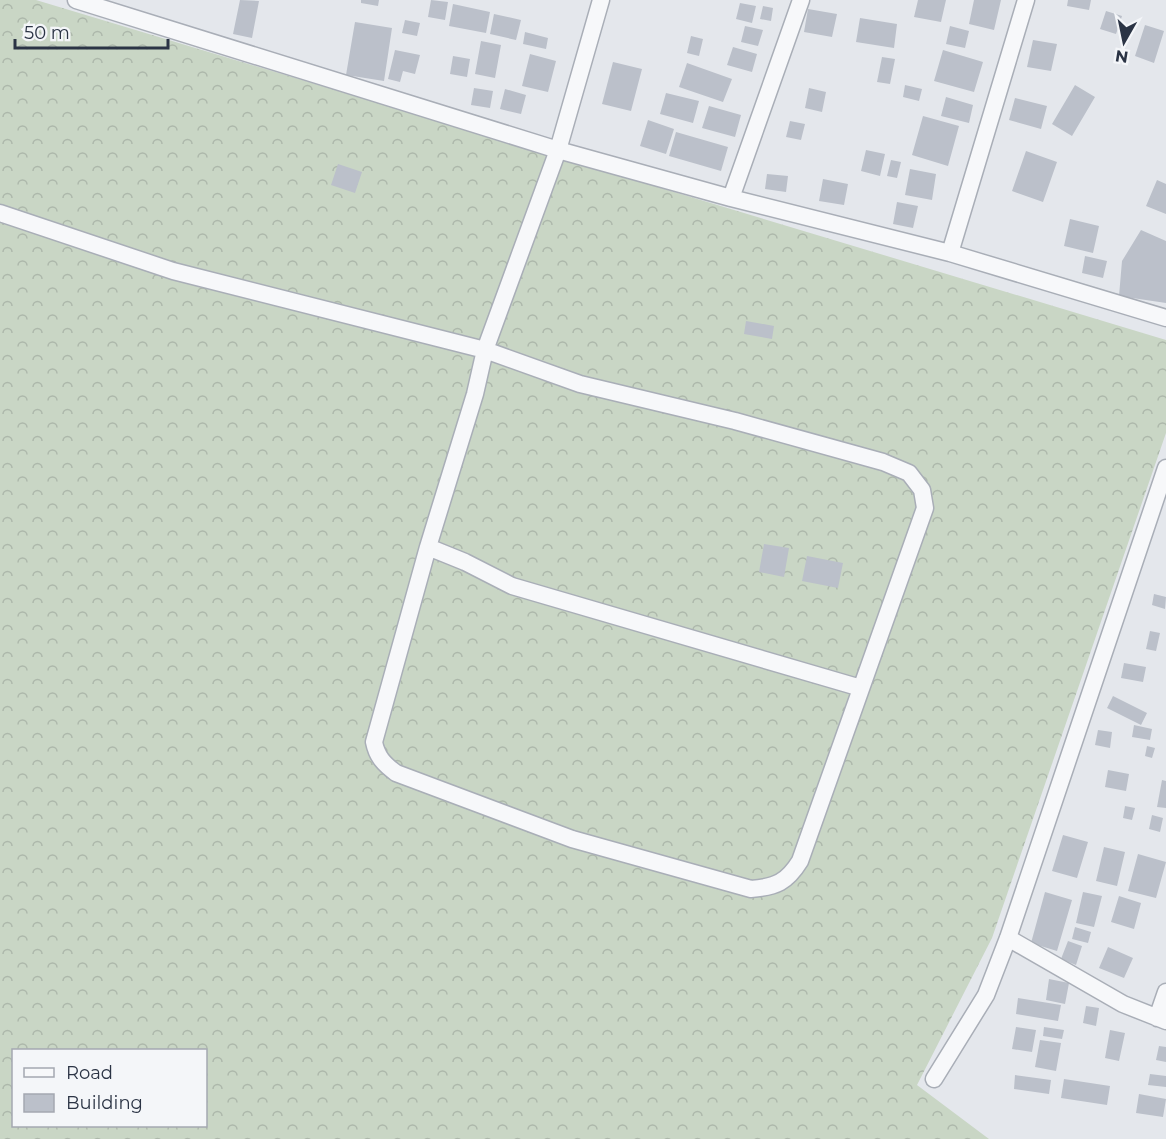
<svg xmlns="http://www.w3.org/2000/svg" width="1166" height="1139" font-family="Montserrat,sans-serif">
<style>
.forest{fill:url(#forest-crowns);fill-rule:evenodd}
.building{fill:#bbc0ca}
.lines{fill:none;stroke-linecap:round;stroke-linejoin:round}
.minor-casing{stroke:#a9aeb7;stroke-width:19}
.minor{stroke:#f7f8fa;stroke-width:16}
</style>
<defs>
<pattern id="forest-crowns" width="20" height="18" patternUnits="userSpaceOnUse" patternTransform="scale(1.5)"><rect width="20" height="18" fill="#c9d6c5"/><path d="M2 6a3 3 0 1 1 6 0M12 15a3 3 0 1 1 6 0" fill="none" stroke="#adb8ab"/></pattern>
</defs>
<rect width="100%" height="100%" fill="#e4e7ec"/>
<path class="forest" d="M0,0H36L1166,340V433L992,938L917,1085L989,1139H0ZM14,1050H206V1126H14Z"/>
<path class="building" d="M240,0L259,1L252,38L233,34Z
M361,0H379L378,6L361,3Z
M431,0L448,2L445,20L428,17Z
M918,0H946L941,22L914,17Z
M974,0H1001L994,30L969,24Z
M1068,0H1091L1089,10L1067,6Z
M740,3L756,6L752,23L736,19Z
M453,4L490,12L486,33L449,26Z
M763,6L773,8L771,21L760,19Z
M808,9L837,14L832,37L804,32Z
M1106,11L1122,16L1116,34L1100,29Z
M494,14L521,20L516,40L490,34Z
M860,18L897,24L894,48L856,42Z
M405,20L420,23L417,36L402,33Z
M355,22L392,28L384,81L346,75Z
M1145,25L1164,31L1154,63L1135,56Z
M745,26L763,30L758,46L741,42Z
M950,26L969,31L965,48L946,44Z
M525,32L548,38L546,49L523,44Z
M691,36L703,39L699,56L687,53Z
M1033,40L1057,44L1051,71L1027,67Z
M481,41L501,45L495,78L475,74Z
M733,47L757,54L752,72L727,65Z
M395,50L420,55L415,74L403,71L400,82L388,79Z
M943,50L983,62L974,92L934,81Z
M530,54L556,61L548,92L522,86Z
M453,56L470,59L467,77L450,74Z
M882,57L895,59L890,84L877,82Z
M613,62L642,69L631,111L602,104Z
M687,63L732,79L723,102L679,87Z
M905,85L922,89L919,101L903,97Z
M1075,85L1095,97L1072,136L1052,124Z
M474,88L493,91L490,108L471,105Z
M809,88L826,92L822,112L805,108Z
M505,89L526,95L521,114L500,109Z
M666,93L699,101L693,123L660,114Z
M946,97L973,105L969,123L941,116Z
M1015,98L1047,106L1041,129L1009,120Z
M709,106L741,115L735,137L702,128Z
M923,116L959,126L948,166L912,155Z
M648,120L674,129L666,154L640,146Z
M790,121L805,124L801,140L786,137Z
M676,132L728,147L721,171L669,156Z
M866,150L885,154L880,176L861,171Z
M1026,151L1057,162L1043,202L1012,191Z
M891,160L901,162L897,178L887,176Z
M338,164L362,172L355,193L331,185Z
M910,169L936,174L932,200L905,195Z
M767,174L788,176L786,192L765,189Z
M823,179L848,184L844,205L819,201Z
M1157,180L1166,184V214L1146,206Z
M897,202L918,206L913,228L893,224Z
M1070,219L1099,226L1093,253L1064,246Z
M1141,230L1166,241V303L1119,296L1122,261Z
M1085,256L1107,261L1103,278L1082,273Z
M746,321L774,326L772,339L744,334Z
M764,544L789,548L784,577L759,572Z
M807,556L843,563L838,588L802,581Z
M1154,594L1166,597L1165,609L1152,605Z
M1150,631L1160,633L1156,651L1146,649Z
M1124,663L1146,667L1143,682L1121,678Z
M1113,696L1147,713L1141,725L1107,708Z
M1134,725L1152,729L1150,740L1132,737Z
M1098,730L1112,732L1110,748L1095,745Z
M1147,746L1155,748L1152,758L1145,756Z
M1108,770L1129,774L1126,791L1105,787Z
M1162,780L1166,781V808L1157,807Z
M1125,806L1135,808L1132,820L1123,818Z
M1152,815L1163,818L1160,832L1149,829Z
M1063,835L1088,842L1077,878L1052,871Z
M1104,847L1125,852L1117,886L1096,881Z
M1138,854L1166,862L1156,898L1128,891Z
M1045,892L1072,900L1057,951L1031,943Z
M1083,892L1102,896L1094,927L1076,923Z
M1119,896L1141,903L1134,929L1111,922Z
M1075,927L1091,932L1088,943L1072,939Z
M1068,941L1082,946L1076,965L1061,959Z
M1108,947L1133,958L1124,978L1099,968Z
M1049,979L1069,983L1065,1004L1046,1000Z
M1018,998L1061,1005L1058,1021L1016,1014Z
M1086,1006L1099,1008L1096,1026L1083,1023Z
M1016,1027L1036,1030L1032,1052L1012,1049Z
M1044,1027L1064,1030L1062,1039L1043,1036Z
M1110,1030L1125,1033L1119,1061L1105,1058Z
M1040,1040L1061,1043L1056,1071L1035,1067Z
M1159,1046L1166,1047V1062L1156,1060Z
M1150,1074L1166,1076V1087L1148,1085Z
M1015,1075L1051,1080L1049,1094L1014,1089Z
M1064,1079L1110,1086L1107,1105L1061,1098Z
M1139,1094L1166,1099L1163,1117L1136,1113Z"/>
<g class="lines">
<defs>
<path id="minor" d="M76,0L558,150L731,198L950,253L1166,318
M731,198L801,0
M0,213L173,271L485,350L580,384L735,421L883,462L909,473L922,490L925,508L800,861C787,882 776,887 751,889L572,839L396,773C384,764 377,757 374,742L428,547L475,394L485,350L558,150L601,0
M950,253L1026,0
M428,547L465,562L512,586L861,688
M1008,938L1123,1004L1166,1021
M1157,1018L1166,992
M934,1079L986,995L1008,938L1166,468"/>
</defs>
<use href="#minor" class="minor-casing"/>
<use href="#minor" class="minor"/>
</g>
<rect x="12" y="1049" width="195" height="78" fill="#f4f6f9" stroke="#a4a8b1" stroke-width="1.5"/>
<rect x="24" y="1068" width="30" height="9" fill="#f7f8fa" stroke="#a4a8b1" stroke-width="1.5"/>
<text x="66" y="1079" font-size="18" fill="#2b3445">Road</text>
<rect x="24" y="1094" width="30" height="18" fill="#bbc0ca" stroke="#a4a8b1" stroke-width="1.5"/>
<text x="66" y="1109" font-size="18" fill="#2b3445">Building</text>
<g transform="translate(1124 42) rotate(189)" stroke="#f4f6f9" stroke-width="4.5" paint-order="stroke">
<path d="M0-4.5L10 22L0 15L-10 22Z" fill="#2b3445"/>
<text y="-9" font-size="16" font-weight="bold" text-anchor="middle" fill="#2b3445">N</text>
</g>
<path d="M15 39v9h153v-9" fill="none" stroke="#2b3445" stroke-width="3"/>
<text x="24" y="39" font-size="18" fill="#2b3445" stroke="#f4f6f9" stroke-width="4.5" paint-order="stroke">50 m</text>
</svg>
